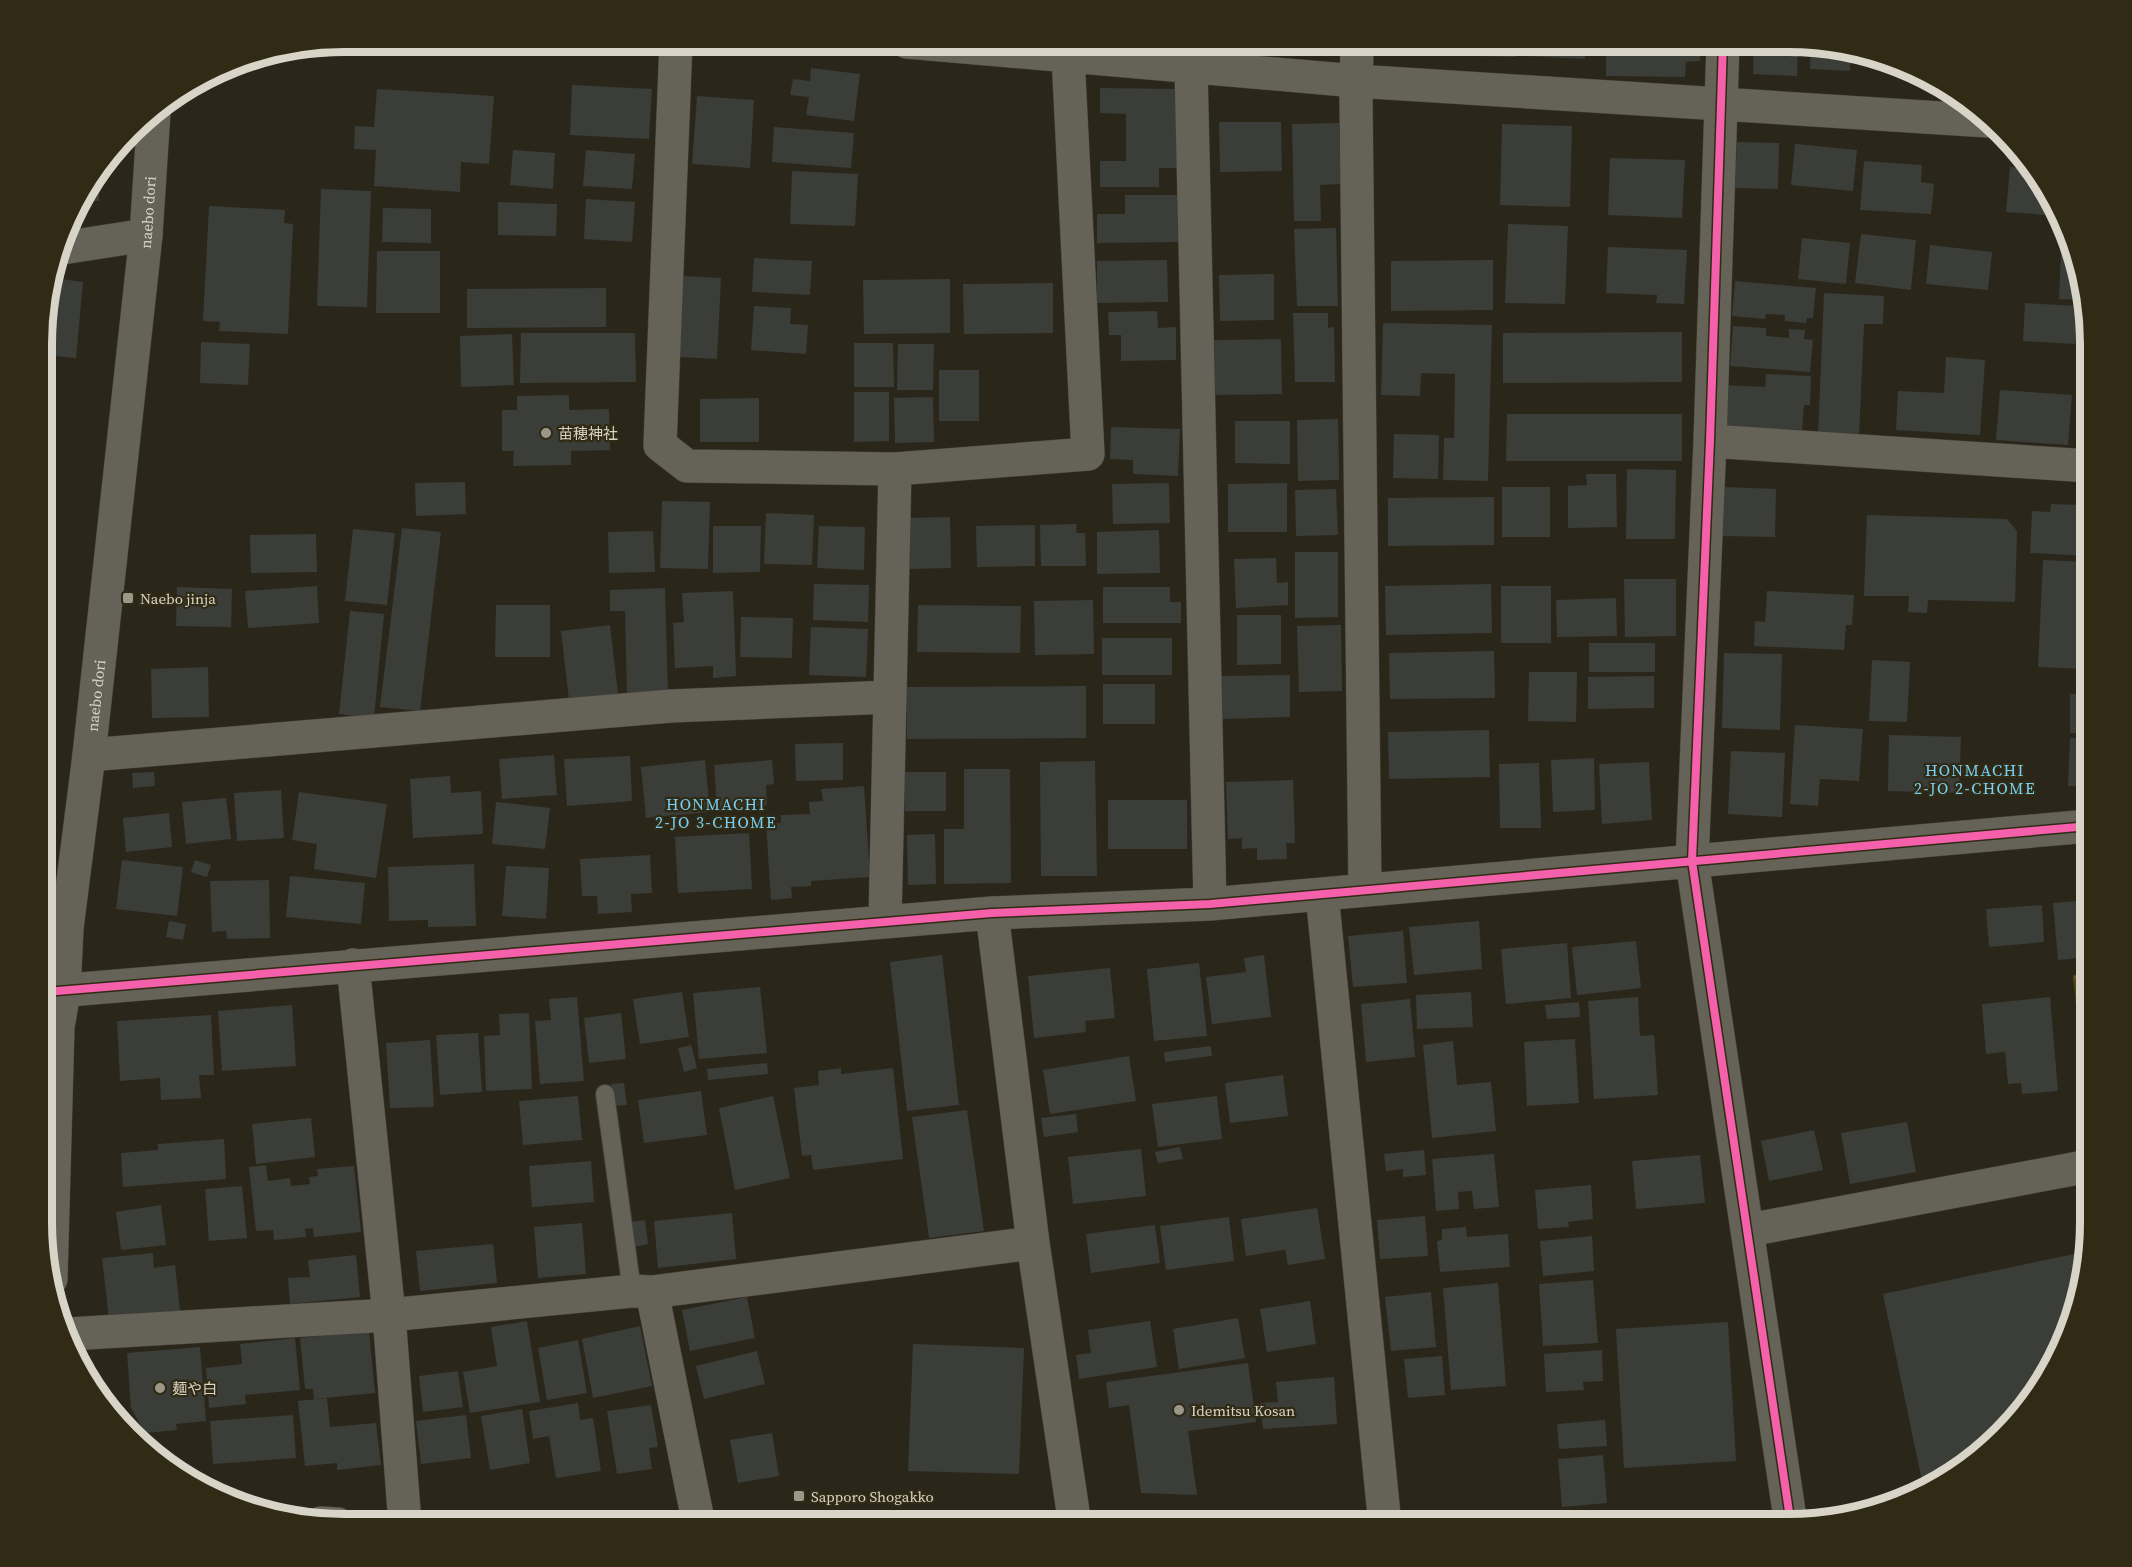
<svg xmlns="http://www.w3.org/2000/svg" width="2132" height="1567" font-family="'Source Serif 4','Noto Sans JP',serif">
<style>
.forest{fill:url(#forest-crowns)}
.building{fill:#3b3d39}
.lines{fill:none;stroke-linecap:round;stroke-linejoin:round}
.service-casing{stroke:#464239;stroke-width:20}
.minor-casing{stroke:#464239;stroke-width:34}
.tertiary-casing{stroke:#464239;stroke-width:34}
.primary-casing{stroke:#464239;stroke-width:34}
.service{stroke:#656258;stroke-width:18}
.minor{stroke:#656258;stroke-width:33}
.tertiary{stroke:#656258;stroke-width:33}
.primary{stroke:#696558;stroke-width:33}
.cycleway-casing{stroke:#312a14;stroke-width:11}
.cycleway{stroke:#f560ab;stroke-width:8}
.poi-dot{fill:#9b978a;stroke:#312a14;stroke-width:2}
.labels{text-anchor:middle;dominant-baseline:central;stroke-width:4.5;stroke-linejoin:round;paint-order:stroke}
.street-label{font-size:15px;fill:#d8d4c7;stroke:#312a14}
.poi-label{font-size:15px;fill:#d8d4c7;stroke:#312a14;text-anchor:start}
.neighbourhood-label{font-size:16px;letter-spacing:1.5px;fill:#76d0f4;stroke:#312a14}
.rim{fill:none;stroke:#d8d4c7;stroke-width:8}
</style>
<defs>
<pattern id="forest-crowns" width="20" height="18" patternUnits="userSpaceOnUse" patternTransform="scale(1.5)"><rect width="20" height="18" fill="#554611"/><path d="M2 6a3 3 0 1 1 6 0M12 15a3 3 0 1 1 6 0" fill="none" stroke="#6d6032"/></pattern>
</defs>
<rect width="100%" height="100%" fill="#2b261a"/>
<path class="forest" d="M2089,973V1135L2073,975Z"/>
<path class="building" d="M1206,42H1234V47L1206,46Z
M1287,42H1332L1331,55L1286,51Z
M1385,42H1420L1419,54L1385,53Z
M1428,42H1468L1467,46L1428,45Z
M1475,42L1516,43L1515,57L1475,56Z
M1526,43H1585V59L1526,56Z
M1606,43H1700V61L1686,62L1685,77L1606,76Z
M1754,43H1798L1797,76L1753,74Z
M1811,44L1851,53L1850,71L1810,69Z
M811,68L860,74L854,121L806,115L809,97L790,95L793,79L810,81Z
M572,85L652,89L649,139L570,135Z
M1100,88L1179,89V168H1159V187H1100V161H1126V114L1100,113Z
M377,89L494,96L489,164L461,162L460,192L374,186L376,150L354,149L355,126L374,127Z
M697,96L754,100L750,168L692,164Z
M1219,122H1281L1282,171L1220,172Z
M1339,123L1341,184L1320,185L1321,221H1294L1292,124Z
M1502,124L1572,126L1570,207L1500,205Z
M774,127L854,133L851,168L772,162Z
M1737,142L1779,143L1778,189L1735,188Z
M1795,144L1857,150L1853,191L1791,185Z
M513,150L555,153L553,189L510,185Z
M586,150L635,154L632,189L583,186Z
M1610,158L1685,160L1682,218L1608,215Z
M1864,161L1922,165L1921,182L1934,184L1931,214L1860,210Z
M2010,167L2032,169L2060,216L2006,212Z
M792,171L858,174L855,226L790,224Z
M99,177V201H81Z
M321,189L371,191L367,307L317,306Z
M1125,195H1180V242L1097,243V214H1125Z
M586,199L635,202L632,242L584,239Z
M498,202L557,204L556,236L498,235Z
M209,206L285,210L284,223L293,224L288,334L219,331L220,322L203,321Z
M383,208L431,209V243L382,242Z
M1508,224L1568,226L1565,304L1505,303Z
M1336,228L1338,306H1297L1294,229Z
M1861,234L1916,240L1911,290L1855,283Z
M1802,238L1850,243L1846,284L1798,279Z
M1930,245L1992,252L1988,290L1926,284Z
M1608,247L1687,250L1684,304L1656,303L1657,295L1606,293Z
M377,251H440V313H376Z
M2061,253H2070L2082,300L2059,299Z
M754,258L812,261L810,295L752,292Z
M1167,260L1168,302L1097,303V261Z
M1493,260V310L1391,311V261Z
M1274,274V320L1220,321L1219,275Z
M682,276L721,278L717,359L679,357Z
M53,278L83,282L76,358L45,355V306Z
M950,279V333L864,334L863,280Z
M1735,281L1816,288L1813,318H1807L1806,323L1785,321V315L1766,314L1765,319L1732,316Z
M1053,283V333L964,334L963,284Z
M606,288V327L467,328V289Z
M1824,293L1884,296L1883,324H1864L1859,437L1818,435Z
M2025,303L2078,306L2075,344L2023,341Z
M754,306L791,308L790,324L808,325L806,354L751,350Z
M1157,311L1158,328L1176,327V360L1121,361V335H1109L1108,312Z
M1293,313H1328V328L1334,327L1335,382H1295Z
M1383,323L1492,325L1488,481L1443,480L1444,438H1454L1455,374L1421,373L1420,396L1381,395Z
M1733,326L1766,328V336L1789,338V329L1805,330L1804,339L1813,340L1810,372L1730,366Z
M1682,332V382L1503,383V333Z
M521,333H635L636,382L520,383Z
M512,334L514,385L461,387L460,336Z
M1281,339L1282,394L1215,395L1214,340Z
M201,342L250,344L248,385L200,383Z
M854,343H893L894,387H854Z
M898,344H934L933,390H897Z
M1946,357L1985,360L1980,435L1896,430L1898,391L1944,393Z
M939,370H979V421H939Z
M1766,374L1811,376L1810,405H1804L1802,430L1724,427L1725,385L1765,387Z
M2000,390L2072,395L2068,445L1996,440Z
M854,392H889V441L854,442Z
M569,395V410L609,409L610,450L571,451V465L513,466L514,451H502V410H517V396Z
M933,397L934,442L895,443L894,398Z
M759,398V442H700V399Z
M45,405L52,406L50,454H45Z
M1507,414H1682V461H1506Z
M1338,419L1339,480L1298,481L1297,420Z
M1235,421H1290V464L1235,463Z
M1111,427L1180,429L1178,476L1133,474V460L1110,459Z
M1394,434L1439,435L1438,479L1393,478Z
M1627,469L1676,470L1675,539H1626Z
M1586,474H1616L1617,527L1568,528V486L1587,485Z
M465,482L466,514L416,516L415,483Z
M1169,483L1170,523L1113,524L1112,484Z
M1287,483V532H1228V484Z
M1502,487H1550V537H1502Z
M1724,487L1776,489L1775,537L1723,536Z
M1336,489L1338,535L1296,536L1295,490Z
M1494,497V545L1388,546V498Z
M662,501L710,502L708,569L660,568Z
M2051,504L2080,505V513L2089,514V556L2030,553L2032,511L2050,512Z
M766,513L814,515L812,565L764,564Z
M1867,515L2007,519L2017,531L2015,602L1928,600L1927,613L1908,612L1909,596H1864Z
M950,517L951,568L910,569L908,518Z
M1077,524L1076,533H1085L1086,566H1041L1040,525Z
M1035,525V566L977,567L976,526Z
M713,526H761L760,572L713,573Z
M819,526L865,527L864,570L817,568Z
M402,528L441,532L420,711L380,707Z
M353,529L395,533L387,605L345,601Z
M1159,530L1160,573L1097,574V532Z
M653,531L655,572L609,573L608,532Z
M316,534L317,572L251,573L250,535Z
M1295,552H1338V617L1295,618Z
M1276,558L1277,583L1288,582V605L1236,608L1234,559Z
M2043,560L2088,562L2083,669L2038,667Z
M1624,579H1676V636L1625,637Z
M814,584L869,585L868,622L813,620Z
M1491,584L1492,633L1386,635L1385,586Z
M317,586L319,623L248,628L245,591Z
M1501,586H1551V643H1501Z
M177,587L232,589L231,627L176,626Z
M1103,587H1170V602H1181V623H1103Z
M665,588L668,694L627,695L625,611H610V590Z
M733,591L736,676L713,678V666L675,668L673,623L684,622L682,593Z
M1767,591L1854,595L1852,625H1846L1844,650L1754,646L1755,621L1765,622Z
M1616,598L1617,636L1557,637L1556,600Z
M1093,600L1094,654L1035,655L1034,601Z
M496,605H550V657H495Z
M918,605L1021,606L1020,653L917,652Z
M350,611L384,614L374,718L339,714Z
M1237,615H1281V664L1237,665Z
M741,617L793,618L792,658L740,657Z
M610,625L618,694L569,700L561,631Z
M1341,625L1342,691L1299,692L1297,626Z
M811,627L868,629L866,677L809,675Z
M1102,638H1172V675H1102Z
M1589,643H1655V672H1589Z
M1494,651L1495,698L1390,699L1389,653Z
M1724,653L1782,654L1780,730L1722,728Z
M1872,660L1910,662L1907,722L1869,721Z
M208,667L209,717L152,718L151,669Z
M1529,672H1577L1576,722L1528,721Z
M1290,675V717L1222,719L1221,676Z
M1654,676V708L1588,709V677Z
M1103,684H1155V724H1103Z
M1086,686V738L907,739V687Z
M2070,694H2089V733H2070Z
M1795,725L1863,729L1859,781L1820,779L1818,806L1790,804Z
M1489,730L1490,777L1389,779L1388,732Z
M1889,735L1961,737L1959,793L1888,791Z
M2070,738L2089,739V787L2068,786Z
M843,743V780L796,781L795,744Z
M1731,751L1785,753L1782,817L1728,814Z
M554,755L557,795L502,799L499,759Z
M630,756L632,801L567,806L564,759Z
M1594,758L1595,810L1553,812L1551,760Z
M705,760L710,812L646,818L641,767Z
M772,760L774,784L766,785L767,805L717,809L714,765Z
M1095,761L1097,876H1041L1040,762Z
M1649,762L1652,820L1602,824L1599,764Z
M1539,763L1541,828H1500L1499,764Z
M964,769H1010L1011,883L944,884V829H964Z
M154,772L155,786L133,788L132,773Z
M905,772H946V811H905Z
M450,776L451,793L481,791L483,834L413,838L410,779Z
M1293,780L1295,843H1286L1287,859L1257,860V848L1242,849V838L1228,839L1226,782Z
M864,786L870,877L811,881V886L791,887L792,898L771,900L766,824L781,823V815L810,814L809,802L823,801L821,789Z
M281,790L284,838L237,841L234,793Z
M299,792L387,804L376,878L314,869L317,844L292,840Z
M226,798L231,839L186,844L182,802Z
M1108,800H1187V849H1108Z
M496,802L550,808L545,849L492,844Z
M169,813L172,847L126,852L123,818Z
M749,833L752,889L678,893L675,837Z
M935,834L936,884L908,885L907,835Z
M650,855L652,893L631,894L632,912L598,914L597,896H582L580,859Z
M122,860L183,867L177,916L116,909Z
M195,860L211,865L207,877L191,872Z
M474,864L476,926L428,927V920L389,921L388,867Z
M506,866L549,868L546,919L502,916Z
M290,876L365,883L361,924L286,917Z
M269,880L270,938L227,939L226,931L212,932L210,881Z
M2089,900V957L2058,960L2053,903Z
M2042,905L2044,942L1989,947L1986,909Z
M169,921L186,924L183,940L166,937Z
M1479,921L1482,969L1414,975L1409,927Z
M1403,931L1407,983L1353,987L1348,936Z
M1636,941L1641,988L1577,995L1572,947Z
M1567,943L1571,998L1506,1004L1501,949Z
M942,955L959,1105L907,1111L890,962Z
M1264,955L1271,1017L1212,1024L1206,977L1246,972L1244,958Z
M1199,963L1207,1036L1154,1041L1147,969Z
M1110,968L1115,1018L1085,1021L1086,1032L1034,1038L1028,976Z
M760,987L767,1053L699,1059L693,993Z
M682,992L689,1037L640,1044L633,999Z
M1471,992L1473,1027L1417,1029L1416,995Z
M577,997L584,1081L540,1084L535,1021L551,1020L549,999Z
M1638,997L1640,1036L1654,1035L1658,1095L1594,1099L1588,1001Z
M2050,997L2058,1091L2022,1094L2021,1083L2008,1084L2005,1052L1986,1054L1982,1004Z
M1410,999L1415,1057L1366,1062L1361,1004Z
M1579,1002L1580,1017L1547,1019L1545,1005Z
M292,1005L296,1066L222,1071L218,1011Z
M529,1013L532,1089L486,1091L484,1036L500,1035L499,1014Z
M621,1013L626,1059L589,1063L584,1018Z
M211,1015L214,1075H199L201,1098L161,1100L160,1078L120,1081L117,1021Z
M478,1033L482,1092L440,1095L436,1035Z
M1575,1039L1579,1103L1527,1106L1524,1042Z
M430,1040L434,1107L390,1108L386,1043Z
M1453,1041L1457,1085L1491,1082L1496,1131L1432,1138L1423,1045Z
M691,1045L697,1068L684,1072L678,1048Z
M1211,1046L1212,1056L1165,1062L1164,1052Z
M1129,1056L1136,1101L1050,1114L1043,1070Z
M767,1063L768,1074L708,1080L707,1069Z
M841,1068V1074L893,1068L903,1159L813,1170L811,1155L802,1156L794,1088L819,1085L818,1071Z
M1283,1075L1288,1116L1230,1123L1225,1083Z
M624,1083L627,1105L613,1106L611,1084Z
M701,1091L707,1135L644,1143L638,1100Z
M578,1096L582,1140L523,1145L519,1101Z
M773,1096L790,1178L735,1190L719,1108Z
M1217,1096L1222,1139L1158,1147L1152,1104Z
M967,1110L984,1231L929,1238L912,1117Z
M1076,1114L1078,1132L1044,1137L1041,1118Z
M311,1118L315,1157L256,1164L252,1124Z
M1907,1122L1916,1172L1850,1184L1841,1133Z
M1814,1130L1823,1170L1769,1181L1761,1141Z
M224,1139L226,1179L123,1187L121,1153L158,1150V1144Z
M1180,1147L1183,1159L1158,1163L1155,1152Z
M1141,1149L1146,1196L1073,1204L1068,1157Z
M1424,1150L1426,1175L1403,1177V1169L1386,1171L1384,1154Z
M1494,1154L1499,1207L1474,1209L1472,1191L1458,1192L1459,1209L1436,1211L1432,1159Z
M1700,1155L1705,1203L1636,1209L1632,1161Z
M591,1161L594,1202L532,1207L529,1166Z
M266,1165L268,1181L290,1178L291,1186L310,1184L309,1177L318,1176L317,1169L354,1166L361,1232L314,1237L313,1228L305,1229L306,1237L274,1240L273,1230L256,1231L249,1167Z
M1591,1185L1593,1219L1568,1222L1569,1227L1538,1229L1535,1190Z
M242,1186L247,1238L209,1241L205,1189Z
M161,1205L166,1245L121,1250L116,1212Z
M1317,1208L1325,1259L1288,1265L1285,1250L1246,1256L1241,1219Z
M732,1213L736,1259L658,1268L654,1221Z
M1425,1216L1428,1256L1380,1259L1377,1220Z
M1229,1217L1234,1261L1166,1270L1160,1226Z
M645,1220L648,1244L633,1247L630,1222Z
M582,1223L586,1274L538,1278L534,1227Z
M1155,1225L1160,1263L1091,1273L1086,1234Z
M1466,1227L1467,1237L1508,1234L1510,1267L1440,1272L1437,1241L1442,1240V1229Z
M1592,1236L1594,1271L1543,1276L1540,1241Z
M493,1244L497,1283L420,1291L416,1251Z
M153,1253L154,1268L175,1265L181,1319L110,1327L102,1258Z
M2074,1254L2080,1283L2067,1338L2027,1407L1972,1462L1940,1482L1923,1486L1883,1294Z
M356,1255L360,1297L290,1304L288,1278L310,1277L308,1260Z
M1593,1280L1598,1343L1543,1346L1539,1284Z
M1498,1283L1506,1386L1451,1390L1443,1288Z
M1431,1292L1436,1347L1391,1351L1385,1297Z
M747,1297L755,1338L690,1351L682,1310Z
M1310,1301L1316,1344L1267,1352L1260,1309Z
M1238,1318L1245,1358L1179,1369L1173,1329Z
M527,1321L540,1402L470,1413L463,1372L497,1366L491,1327Z
M1150,1321L1157,1367L1079,1379L1076,1355L1091,1353L1088,1330Z
M1728,1322L1736,1461L1624,1468L1616,1329Z
M640,1326L652,1386L593,1398L582,1339Z
M369,1331L375,1393L314,1399L313,1389H305L300,1338Z
M295,1338L300,1390L245,1395L246,1404L209,1408L206,1368L242,1364L240,1344Z
M578,1340L587,1393L547,1400L538,1348Z
M913,1344L1024,1348L1019,1474L908,1471Z
M200,1347L206,1421L176,1424L177,1430L145,1433L131,1408L127,1353Z
M1602,1350L1603,1381L1583,1382L1584,1390L1546,1392L1544,1354Z
M757,1351L765,1384L704,1399L696,1366Z
M1442,1356L1445,1395L1408,1398L1404,1359Z
M1248,1363L1256,1422L1188,1431L1197,1495L1141,1493L1129,1405L1109,1408L1106,1382Z
M458,1371L463,1407L423,1412L419,1376Z
M1334,1377L1337,1424L1263,1429L1260,1403L1278,1402L1276,1382Z
M327,1398L330,1427L376,1423L381,1465L337,1470V1463L305,1466L298,1401Z
M578,1403L580,1420L593,1418L601,1471L556,1478L549,1436L533,1439L529,1411Z
M651,1405L658,1447L649,1448L652,1469L617,1474L607,1411Z
M522,1409L530,1463L490,1470L481,1416Z
M293,1415L296,1458L213,1464L210,1421Z
M466,1415L471,1458L421,1464L416,1421Z
M1605,1420L1607,1446L1559,1449L1557,1424Z
M772,1433L779,1476L738,1483L730,1440Z
M1603,1455L1607,1503L1562,1507L1558,1459Z"/>
<g class="lines">
<defs>
<path id="service" d="M605,1094L632,1291"/>
<path id="minor" d="M676,42L660,445L687,466L895,469L885,921
M907,42L1356,81L1988,121
M1357,42L1356,99L1365,890
M1723,43L1710,441L1692,861L1791,1525
M1191,67L1210,904
M62,248L146,235
M1710,441L2089,466
M895,469L1088,454L1068,56
M89,755L671,706L890,697
M1322,894L1385,1525
M992,913L1033,1243L1075,1525
M353,965L389,1315L405,1524
M45,992L992,913L1210,904L2089,826
M1749,1230L2089,1166
M652,1292L699,1525
M69,1334L389,1315L632,1291L652,1292L1033,1243"/>
<g id="tertiary">
<path id="s1" d="M51,1279L58,1027L64,992L67,928L89,755L146,235L154,112"/>
</g>
<path id="primary" d="M321,1523L338,1524"/>
</defs>
<use href="#service" class="service-casing"/>
<use href="#minor" class="minor-casing"/>
<use href="#tertiary" class="tertiary-casing"/>
<use href="#primary" class="primary-casing"/>
<use href="#service" class="service"/>
<use href="#minor" class="minor"/>
<use href="#tertiary" class="tertiary"/>
<use href="#primary" class="primary"/>
<defs>
<path id="cycleway" d="M1723,43L1710,441L1692,861L1791,1525
M45,992L992,913L1210,904L2089,826"/>
</defs>
<use href="#cycleway" class="cycleway-casing"/>
<use href="#cycleway" class="cycleway"/>
</g>
<g class="poi-dot">
<circle cx="546" cy="433" r="6"/>
<rect x="122" y="592" width="12" height="12" rx="3"/>
<circle cx="160" cy="1388" r="6"/>
<circle cx="1179" cy="1410" r="6"/>
<rect x="793" y="1490" width="12" height="12" rx="3"/>
</g>
<g class="labels">
<g class="street-label">
<text stroke="none"><textPath href="#s1" startOffset="1072">naebo dori</textPath></text>
<text stroke="none"><textPath href="#s1" startOffset="586">naebo dori</textPath></text>
</g>
<g class="poi-label">
<text x="558" y="433">苗穂神社</text>
<text x="140" y="598">Naebo jinja</text>
<text x="172" y="1388">麺や白</text>
<text x="1191" y="1410">Idemitsu Kosan</text>
<text x="811" y="1496">Sapporo Shogakko</text>
</g>
<g class="neighbourhood-label">
<text x="1975" y="770">HONMACHI<tspan x="1975" dy="18">2-JO 2-CHOME</tspan></text>
<text x="716" y="804">HONMACHI<tspan x="716" dy="18">2-JO 3-CHOME</tspan></text>
</g>
</g>
<path d="M0 0H2132V1567H0ZM344 52H1788A292 292 0 0 1 2080 344V1222A292 292 0 0 1 1788 1514H344A292 292 0 0 1 52 1222V344A292 292 0 0 1 344 52Z" fill="#312a14" fill-rule="evenodd"/>
<path class="rim" d="M344 52H1788A292 292 0 0 1 2080 344V1222A292 292 0 0 1 1788 1514H344A292 292 0 0 1 52 1222V344A292 292 0 0 1 344 52Z"/>
</svg>
